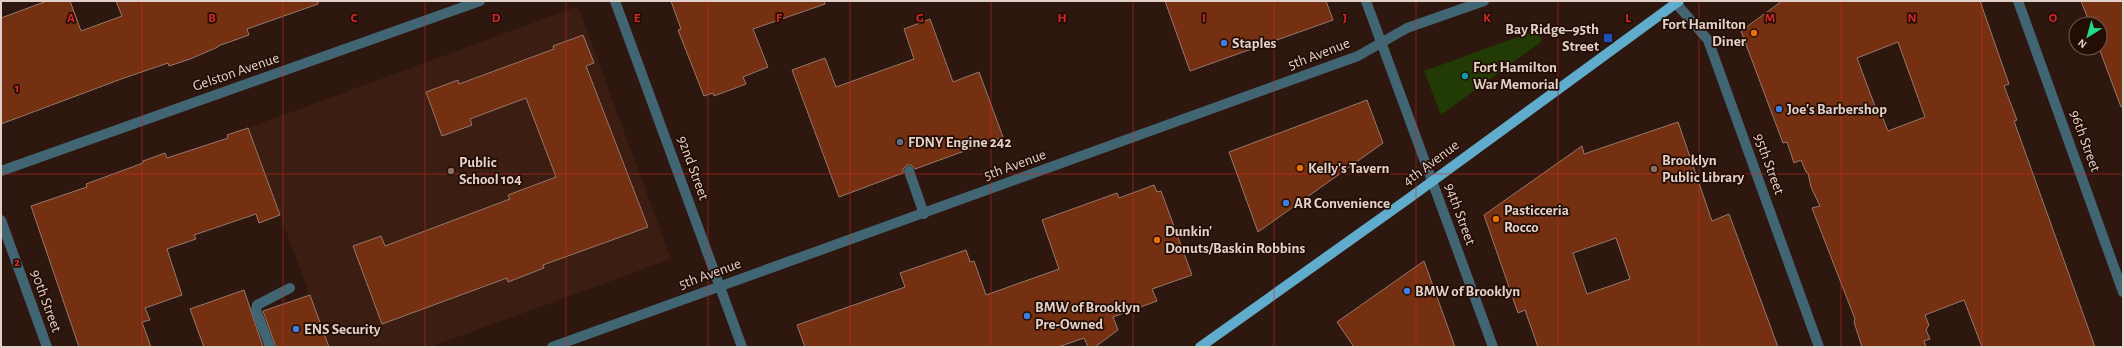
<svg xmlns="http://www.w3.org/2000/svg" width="2124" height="348" font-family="'Alegreya Sans',sans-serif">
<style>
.built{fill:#3b1d11}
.green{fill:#223a04}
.building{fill:#753011;stroke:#96786d;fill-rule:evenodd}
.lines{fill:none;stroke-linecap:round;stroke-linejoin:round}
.minor{stroke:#426574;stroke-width:10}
.major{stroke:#60accd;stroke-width:10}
.grid{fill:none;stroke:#d62828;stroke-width:1;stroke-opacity:0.55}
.food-dot{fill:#e8710a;stroke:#240d05;stroke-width:1.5}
.transit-dot{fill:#1a4fb4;stroke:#240d05;stroke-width:1.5}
.shop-dot{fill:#3f7fe0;stroke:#240d05;stroke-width:1.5}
.culture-dot{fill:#0f9aa8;stroke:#240d05;stroke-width:1.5}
.service-dot{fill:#5c6f8a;stroke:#240d05;stroke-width:1.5}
.education-dot{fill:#8d6e63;stroke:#240d05;stroke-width:1.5}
.labels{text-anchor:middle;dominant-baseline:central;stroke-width:3.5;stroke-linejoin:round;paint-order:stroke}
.poi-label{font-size:15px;font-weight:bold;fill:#e2d1ca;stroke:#240d05;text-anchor:start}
.street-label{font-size:15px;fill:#e2d1ca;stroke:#240d05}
.grid-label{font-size:13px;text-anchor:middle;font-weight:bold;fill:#d62828;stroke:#240d05;stroke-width:3.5;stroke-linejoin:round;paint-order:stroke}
</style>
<rect width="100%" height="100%" fill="#2e170e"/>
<path class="built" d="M578,6L671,259L430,347H329L248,128Z"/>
<path class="green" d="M1537,30L1542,41L1441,115L1424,71Z"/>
<path class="building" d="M47,1H70L81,31L122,16L116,1H318V4L247,29L249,35L218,46V47L190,59L169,66L168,63L124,78L1,124V18Z
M671,1H824L825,4L753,29L768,67L743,77L746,84L714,96L713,93L704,96L678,30L681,29Z
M1165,1H1326L1333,20L1190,71Z
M1782,1H1980L2009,84L2004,86L2017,120L2014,121L2095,347H1982L1964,300L1925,315L1929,325L1926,330L1930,339L1924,341L1926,347H1862L1854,322L1855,319L1812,208L1820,206L1811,187L1808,173L1806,172L1801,160L1794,163L1787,142L1783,143L1741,31ZM1898,42L1925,117L1888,131L1882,116L1879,117L1857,58Z
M2081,1H2123V107H2121L2099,48L2100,24H2090Z
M930,19L953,82L979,72L1003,137L915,169L911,165H907L903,169V173L839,197L792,70L825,58L836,87L914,59L904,29Z
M583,35L594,63L586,66L648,227L543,265L544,268L508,282L507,278L382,324L353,246L381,236L385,246L510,199L508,195L556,177L526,98L470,119L472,125L442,136L426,92L458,80L459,84L554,49L553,46Z
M1367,100L1383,143L1258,232L1229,152Z
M1678,122L1712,221L1729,214L1778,347H1538L1525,310L1518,313L1484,215L1582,146L1584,154ZM1616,238L1630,279L1587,294L1573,253Z
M248,128L280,215L259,223L256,214L194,235L196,239L167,249L182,295L145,308L150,320L142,322L151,347H79L31,206L87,187L86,184L143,163V161L165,153L167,158L228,138L227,135Z
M1154,185L1157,192L1161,191L1192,275L1152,289L1157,301L1113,317L1118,330L1095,347H1088L1084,338L1058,347H805L797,325L905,287L900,273L966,250L970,262L974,261L986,295L1059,269L1042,220L1117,193L1119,198Z
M1424,261L1455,347H1354L1337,322Z
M244,290L263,347H204L190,309Z
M310,295L329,347H276L263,311Z"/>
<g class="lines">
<path class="minor" d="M615,1L742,347
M1366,1L1493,347
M1674,1L1708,40L1819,347
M2018,1L2123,292
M1,171L480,1
M909,171L924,214
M1,220L47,347
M270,347L256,310L257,305L290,288
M552,347L1358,56L1407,28L1484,1"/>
<path class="major" d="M1200,347L1408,199L1679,1"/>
</g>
<path class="grid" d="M142,1V347M283,1V347M425,1V347M566,1V347M708,1V347M850,1V347M991,1V347M1133,1V347M1274,1V347M1416,1V347M1558,1V347M1699,1V347M1841,1V347M1982,1V347M1,174H2123"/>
<g class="food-dot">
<circle cx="1754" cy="33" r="4"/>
<circle cx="1300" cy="168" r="4"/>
<circle cx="1496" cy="219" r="4"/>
<circle cx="1157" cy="240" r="4"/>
</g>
<rect class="transit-dot" x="1603" y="33" width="10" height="10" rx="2"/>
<g class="shop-dot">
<circle cx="1224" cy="43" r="4"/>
<circle cx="1779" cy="109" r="4"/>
<circle cx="1286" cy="203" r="4"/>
<circle cx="1407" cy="291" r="4"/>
<circle cx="1027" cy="316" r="4"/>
<circle cx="296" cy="329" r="4"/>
</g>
<circle class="culture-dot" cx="1465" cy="76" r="4"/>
<circle class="service-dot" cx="900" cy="142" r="4"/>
<g class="education-dot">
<circle cx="1654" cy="169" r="4"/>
<circle cx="451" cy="171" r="4"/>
</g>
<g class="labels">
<g class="poi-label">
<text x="1746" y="24" text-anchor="end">Fort Hamilton<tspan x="1746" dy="17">Diner</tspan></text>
<text x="1599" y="29" text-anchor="end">Bay Ridge–95th<tspan x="1599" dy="17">Street</tspan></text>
<text x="1232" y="43">Staples</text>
<text x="1473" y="67">Fort Hamilton<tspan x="1473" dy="17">War Memorial</tspan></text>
<text x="1787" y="109">Joe's Barbershop</text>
<text x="908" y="142">FDNY Engine 242</text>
<text x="1662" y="160">Brooklyn<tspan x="1662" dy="17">Public Library</tspan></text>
<text x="459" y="162">Public<tspan x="459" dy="17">School 104</tspan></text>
<text x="1308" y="168">Kelly's Tavern</text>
<text x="1294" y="203">AR Convenience</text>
<text x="1504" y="210">Pasticceria<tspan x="1504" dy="17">Rocco</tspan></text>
<text x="1165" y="231">Dunkin'<tspan x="1165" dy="17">Donuts/Baskin Robbins</tspan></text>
<text x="1415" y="291">BMW of Brooklyn</text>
<text x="1035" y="307">BMW of Brooklyn<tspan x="1035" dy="17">Pre-Owned</tspan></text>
<text x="304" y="329">ENS Security</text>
</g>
<g class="street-label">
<text transform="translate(1319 54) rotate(-21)">5th Avenue</text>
<text transform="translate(236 72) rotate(-19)">Gelston Avenue</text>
<text transform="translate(2085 141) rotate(70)">96th Street</text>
<text transform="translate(1431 163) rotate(-37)">4th Avenue</text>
<text transform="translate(1769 164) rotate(70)">95th Street</text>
<text transform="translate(1015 165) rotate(-20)">5th Avenue</text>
<text transform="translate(693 168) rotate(70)">92nd Street</text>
<text transform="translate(1460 214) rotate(70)">94th Street</text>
<text transform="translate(710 274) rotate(-20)">5th Avenue</text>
<text transform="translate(46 301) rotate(70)">90th Street</text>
</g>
</g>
<g class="grid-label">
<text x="71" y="22">A</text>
<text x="212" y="22">B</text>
<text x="354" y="22">C</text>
<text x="496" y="22">D</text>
<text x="637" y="22">E</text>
<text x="779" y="22">F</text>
<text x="920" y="22">G</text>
<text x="1062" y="22">H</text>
<text x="1204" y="22">I</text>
<text x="1345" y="22">J</text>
<text x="1487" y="22">K</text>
<text x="1628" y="22">L</text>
<text x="1770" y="22">M</text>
<text x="1912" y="22">N</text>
<text x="2053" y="22">O</text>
<text x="17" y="92">1</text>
<text x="17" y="266">2</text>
</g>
<rect width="2124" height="348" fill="none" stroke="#e2d1ca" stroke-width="4"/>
<g transform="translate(2088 36) rotate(217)"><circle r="19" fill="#240d05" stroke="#705b54"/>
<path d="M0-3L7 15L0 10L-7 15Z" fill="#23d886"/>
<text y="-6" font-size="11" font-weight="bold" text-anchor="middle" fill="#e2d1ca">N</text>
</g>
</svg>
